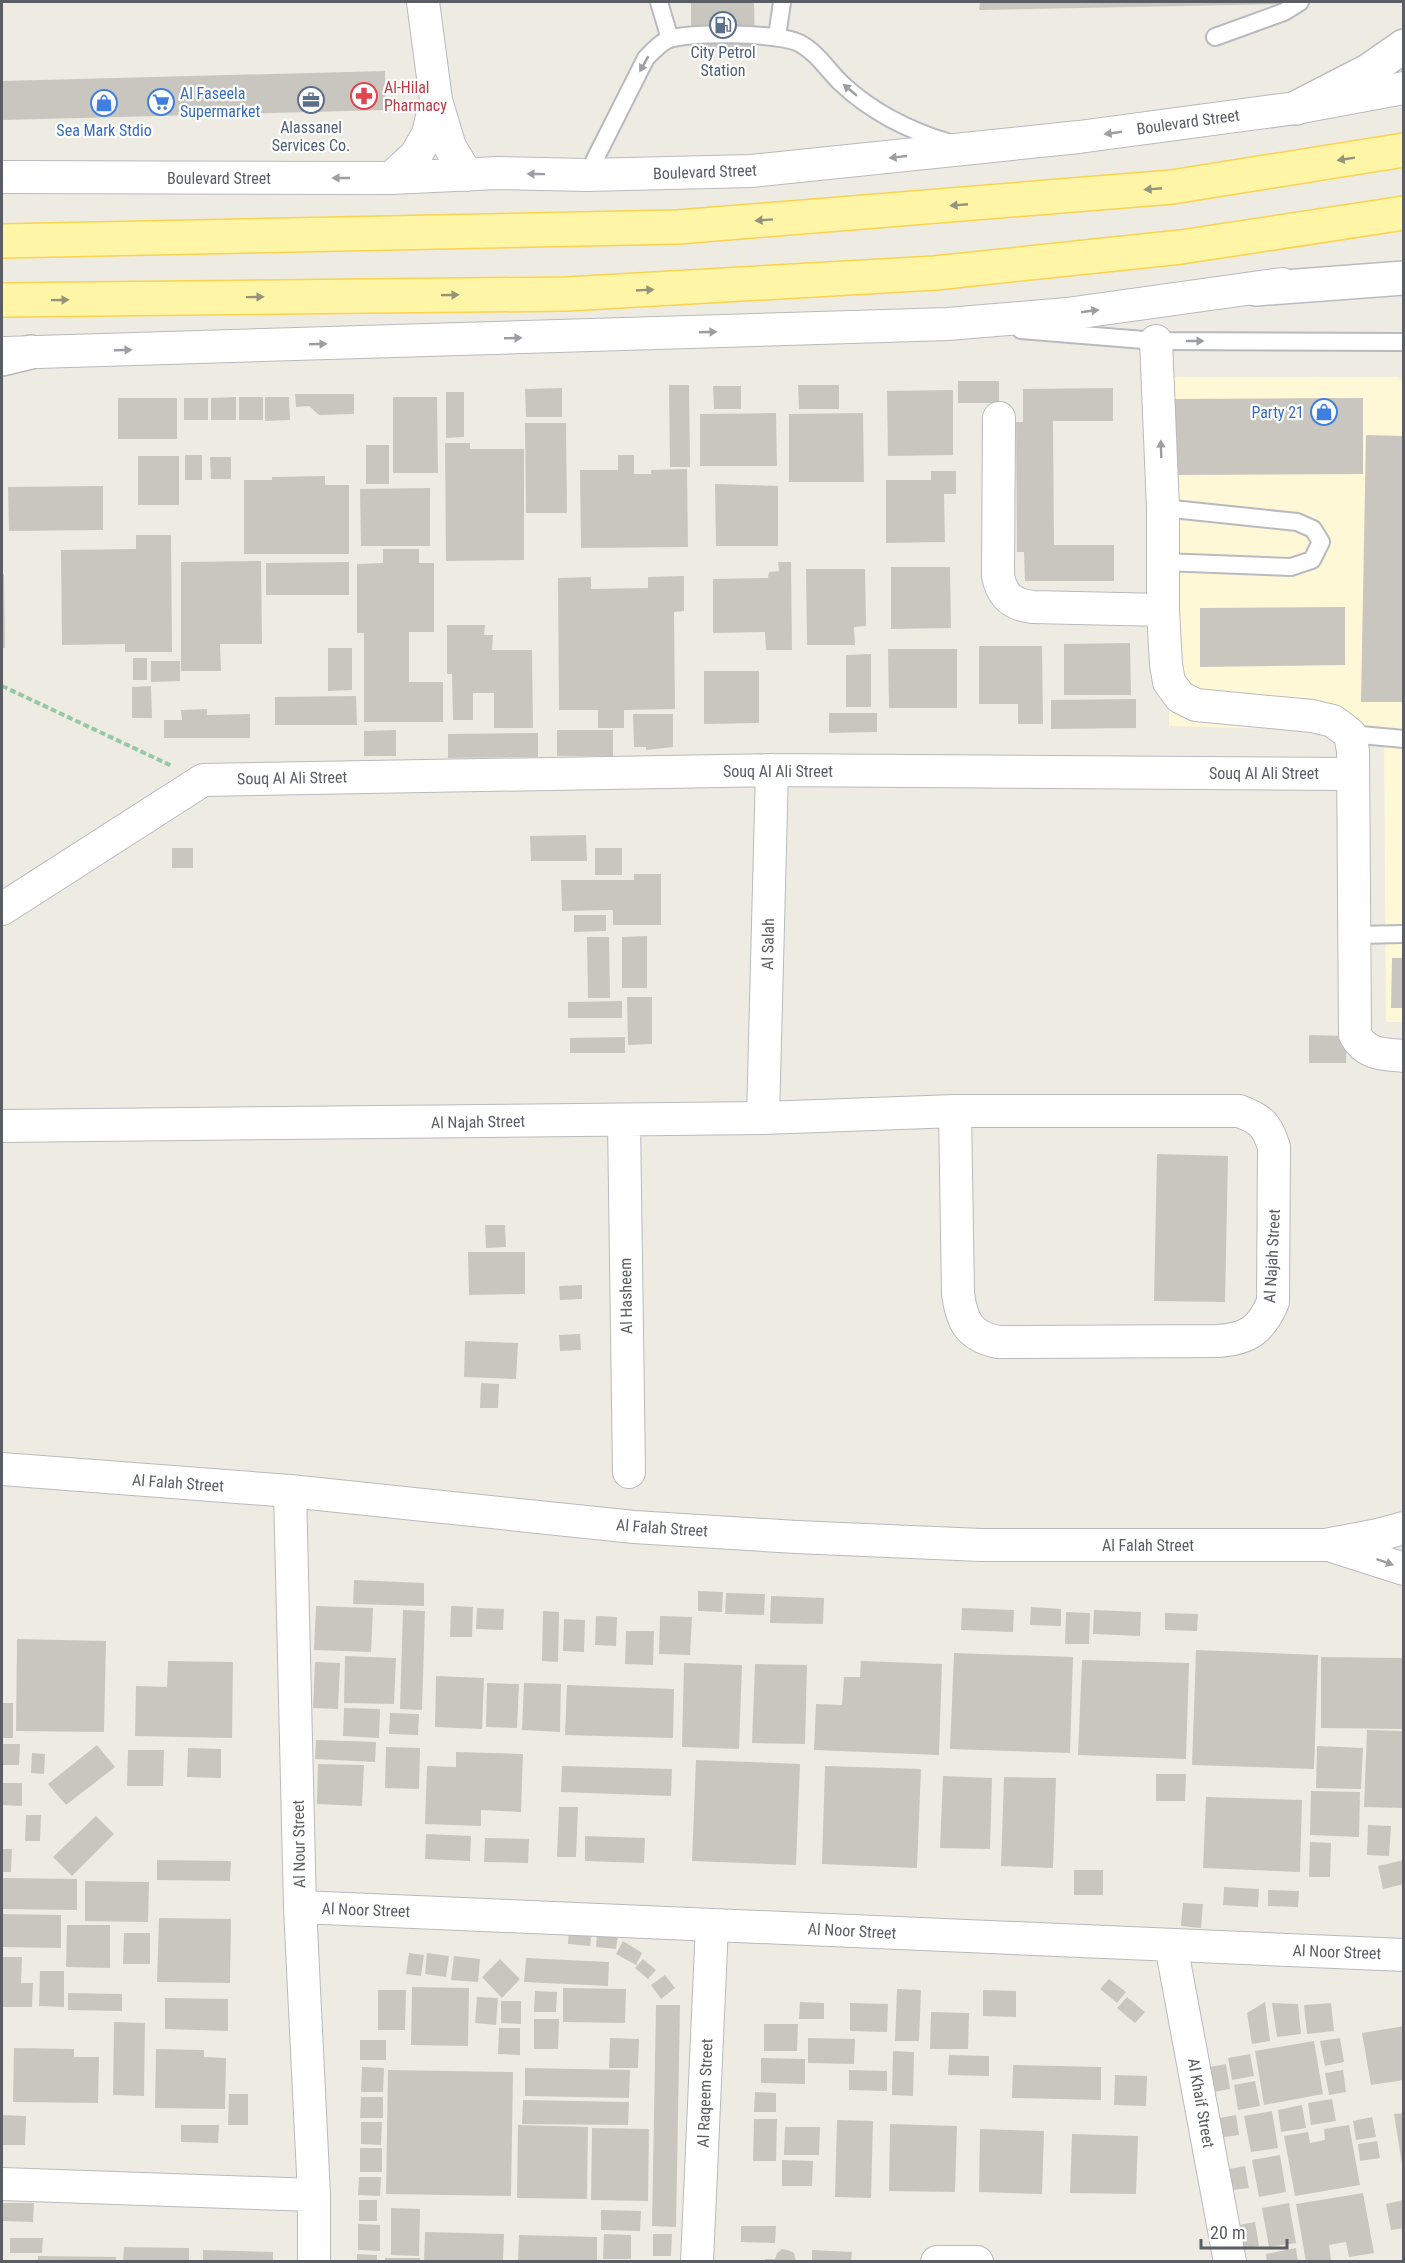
<svg xmlns="http://www.w3.org/2000/svg" width="1405" height="2263" font-family="'Roboto Condensed',sans-serif">
<style>
.commercial{fill:#fff8d6}
.building{fill:#c9c6bf}
.lines{fill:none;stroke-linecap:round;stroke-linejoin:round}
.service-casing{stroke:#b7babf;stroke-width:20}
.minor-casing{stroke:#b7babf;stroke-width:34}
.tertiary-casing{stroke:#b7babf;stroke-width:36}
.secondary-casing{stroke:#b8bbc1;stroke-width:36}
.primary-casing{stroke:#fad34f;stroke-width:36}
.path{stroke:#95c9a6;stroke-width:4;stroke-dasharray:6 3;stroke-linecap:butt}
.service{stroke:#fff;stroke-width:16}
.minor{stroke:#fff;stroke-width:32}
.tertiary{stroke:#fff;stroke-width:33}
.secondary{stroke:#fff;stroke-width:33}
.primary{stroke:#fff5a6;stroke-width:33}
.oneway{fill:#9c9ea2}
.oneway2{fill:#94937b}
.labels{text-anchor:middle;dominant-baseline:central;stroke-width:4.5;stroke-linejoin:round;paint-order:stroke}
.service-label{font-size:16px;fill:#4e5e75;stroke:#fff}
.health-label{font-size:16px;fill:#be3a42;stroke:#fff;text-anchor:start}
.shop-label{font-size:16px;fill:#366cbe;stroke:#fff;text-anchor:start}
.street-label{font-size:16px;fill:#5a5e64;stroke:#fff}
</style>
<rect width="100%" height="100%" fill="#eeece2"/>
<path class="commercial" d="M1168,377H1397L1403,379V1022H1386L1384,732L1169,726Z"/>
<path class="building" d="M691,2H754L755,48H691Z
M980,2H1291L1290,4L979,10Z
M385,71L386,110L2,120V81Z
M958,381H999V403H958Z
M669,385H689L690,467H670Z
M798,385H839V409H799Z
M713,386H741V409H714Z
M562,388V417H526L525,389Z
M1113,388V421H1053L1054,545H1114V581H1025L1024,552H1017L1016,422H1023V389Z
M953,390V455L888,456L887,391Z
M446,392H464V437L446,438Z
M295,394H354V414L319,415L309,406L296,407Z
M236,397V420H211V398Z
M239,397H263V420H239Z
M265,397H289L290,420L265,421Z
M393,397H437L438,473H393Z
M118,398H177V439H118Z
M184,398H208V420H184Z
M1363,398V474L1172,475L1171,399Z
M776,413L777,466H700V414Z
M863,413L864,482H789V414Z
M525,423H566L567,513H526Z
M1366,435L1404,436V702H1361Z
M445,443H470V449H524V560L446,561Z
M366,445H389V484H366Z
M185,455H202V480H185Z
M618,455H634V474H651V470L687,469L688,547L581,548L580,470H618Z
M138,456H179V505H138Z
M210,457H231V479H211Z
M931,471H956V494H944L945,542L886,543V480H931Z
M325,476V485H349V554H244V480H272V477Z
M715,484L778,486V546H716Z
M103,486V530L9,531L8,487Z
M430,488V546H361L360,489Z
M136,535H171L172,652H125V644L62,645L61,550L136,549Z
M383,549H419V563H434V632H409V682H443V722H364V633H357V564L383,563Z
M261,561L262,644H220L221,671H181V562Z
M349,562V595H266V563Z
M778,562H791L792,650H766L765,632L713,633V579L768,578L769,572L779,571Z
M891,567H950L951,628L891,629Z
M806,569H865L866,626L854,627L855,645H807Z
M2,574H4L5,648H2Z
M684,576V611L674,612L675,709L624,710V728H598V710H559L558,578L591,577V589L648,588V577Z
M1345,607V665L1200,667V608Z
M447,625H485L484,635H493L492,650H532L533,728H494V693H473V720H453L452,674H447Z
M1130,643L1131,695H1064V644Z
M979,646H1042L1043,724H1018V704H979Z
M328,648H352V690L328,691Z
M888,649H957V708H889Z
M871,654V707H846V655Z
M133,658H147V680H133Z
M151,661H180V681L151,682Z
M704,671H759V723L704,724Z
M151,686L152,718H132V687Z
M356,696L357,725H275V697Z
M1136,699V728L1051,729V700Z
M207,709V715L250,714V738H164V720H182L181,710Z
M829,713H877V732L829,733Z
M633,714H673V747L646,750V747H634Z
M396,730V756H364V731Z
M557,730H613V756H557Z
M538,733V757L448,758V734Z
M586,835L587,861H531L530,836Z
M172,848H193V868H172Z
M595,848H622V875H595Z
M634,874H661V925H613V910L562,911L561,880H634Z
M574,915H606V931L574,932Z
M647,936V988H622V937Z
M587,937H609L610,998H588Z
M1392,958H1404V1008H1391Z
M627,997H652V1044L628,1045Z
M622,1001V1018H568V1002Z
M1309,1035L1347,1036L1346,1063H1309Z
M625,1037V1053H570V1038Z
M1157,1154L1228,1156L1225,1302L1154,1301Z
M485,1225H505L506,1247L486,1248Z
M468,1252H525V1294L469,1295Z
M582,1285V1299L560,1300L559,1286Z
M580,1334L581,1350L560,1351L559,1335Z
M465,1341L518,1343L516,1379L464,1377Z
M481,1383L499,1384L498,1408H480Z
M354,1580L424,1583V1606L353,1604Z
M698,1591L723,1592L722,1612L698,1611Z
M726,1593L765,1594L764,1615L725,1614Z
M771,1596L824,1598L823,1624L770,1623Z
M316,1606L373,1608L371,1652L314,1650Z
M451,1606L473,1607L472,1637H450Z
M1031,1607L1061,1609V1626L1030,1625Z
M477,1608L504,1609L503,1630L476,1629Z
M962,1608L1014,1610L1013,1632L961,1630Z
M403,1610L425,1611L422,1710L400,1709Z
M1094,1610L1141,1612L1140,1636L1093,1634Z
M543,1611L559,1612L558,1662L542,1661Z
M1066,1612L1090,1613L1089,1644H1065Z
M1165,1613L1198,1614L1197,1631L1165,1630Z
M596,1616L617,1617L616,1646L595,1645Z
M660,1616L692,1617L690,1655L659,1654Z
M564,1619L585,1620L584,1652L563,1651Z
M626,1631H654L653,1665L625,1664Z
M17,1639L106,1641L104,1732L16,1731Z
M1196,1650L1318,1655L1314,1769L1192,1765Z
M954,1653L1073,1657L1070,1753L950,1749Z
M345,1656L396,1658L394,1704L344,1703Z
M1321,1657L1404,1658V1729L1321,1728Z
M1082,1660L1189,1663L1186,1759L1078,1755Z
M168,1661L233,1662L232,1738L135,1736L136,1686L167,1687Z
M861,1661L942,1664L939,1755L814,1750L816,1704L842,1705L844,1677H860Z
M315,1662L340,1663L338,1709L313,1708Z
M684,1663L742,1665L739,1749L682,1747Z
M755,1664L807,1665L805,1744L752,1743Z
M436,1676L484,1678L482,1729L435,1727Z
M487,1683L519,1684L517,1728L486,1727Z
M524,1683L561,1684L560,1732L522,1730Z
M567,1685L674,1689L673,1738L565,1735Z
M2,1703H13V1738H2Z
M344,1708L380,1709L379,1738L343,1736Z
M390,1713L419,1714L418,1735L389,1734Z
M1367,1730L1404,1731V1808L1364,1807Z
M316,1740L376,1742L375,1762L315,1759Z
M2,1744H20L19,1765H2Z
M97,1745L115,1767L66,1805L48,1784Z
M1317,1746L1363,1748L1361,1789L1316,1788Z
M386,1747L420,1748L419,1789L385,1788Z
M188,1748L221,1749V1778L187,1777Z
M128,1750H164L163,1786H127Z
M456,1752L523,1754L521,1812L481,1810V1826L425,1824L427,1766L456,1767Z
M32,1753L45,1754L44,1774L31,1773Z
M696,1760L800,1764L796,1865L692,1861Z
M318,1764L364,1765L362,1806L317,1804Z
M562,1766L672,1769L671,1796L561,1792Z
M825,1766L921,1769L917,1868L822,1864Z
M1156,1774H1186L1185,1801H1156Z
M943,1776L992,1778L990,1849L940,1848Z
M1004,1777L1056,1778L1053,1868L1001,1866Z
M2,1783H22V1806L2,1805Z
M1311,1791L1360,1792L1359,1837L1310,1835Z
M1206,1797L1302,1800L1300,1872L1203,1868Z
M559,1807H578L576,1857H557Z
M26,1815H41L40,1841H25Z
M96,1816L114,1834L72,1876L53,1857Z
M1368,1825L1391,1826L1389,1856L1367,1855Z
M426,1834L471,1836L470,1861L425,1859Z
M585,1836L645,1838L644,1863L585,1861Z
M485,1838L529,1839L528,1863L484,1862Z
M1310,1842L1331,1843L1330,1877H1309Z
M2,1849H12L11,1872H2Z
M157,1860L231,1861L230,1881L157,1880Z
M1404,1860V1884L1383,1889L1378,1866Z
M1074,1870H1103V1895H1074Z
M2,1878L77,1879V1910L2,1909Z
M85,1881L149,1882L148,1922L85,1921Z
M1224,1887L1259,1889L1258,1907L1223,1905Z
M1268,1890L1299,1891L1298,1907L1268,1906Z
M1183,1903L1203,1904L1201,1928L1181,1926Z
M2,1914L61,1915V1948L2,1947Z
M159,1918L231,1919L230,1983L157,1982Z
M67,1925H110V1968L66,1967Z
M569,1929L592,1931L590,1946L568,1944Z
M124,1933H150V1964H123Z
M597,1934L618,1936L616,1949L596,1947Z
M623,1941L642,1953L636,1965L616,1954Z
M409,1953L424,1955L421,1976L406,1974Z
M427,1953L449,1956L446,1977L425,1974Z
M454,1956L480,1959L478,1982L451,1980Z
M2,1957H22L21,1983H33L32,2007H2Z
M526,1958L609,1962L608,1986L524,1982Z
M500,1959L520,1979L502,1998L482,1977Z
M643,1959L656,1970L648,1979L635,1968Z
M40,1971H64V2007L39,2006Z
M665,1975L675,1988L661,1999L651,1985Z
M1109,1979L1126,1992L1117,2003L1100,1989Z
M412,1987L469,1988L468,2046L411,2045Z
M563,1988L626,1989L625,2023L563,2022Z
M897,1989L921,1990L919,2041H895Z
M378,1990H406L405,2030H378Z
M983,1990L1016,1991V2017L983,2016Z
M535,1991L557,1992L556,2012H534Z
M68,1993L122,1994V2011L68,2010Z
M477,1997L498,1998L496,2025L475,2023Z
M1127,1997L1145,2012L1135,2023L1117,2008Z
M165,1998L228,1999V2031L165,2029Z
M501,2001H521V2024L501,2023Z
M800,2002L824,2003V2019H799Z
M1265,2002L1270,2041L1252,2044L1247,2013Z
M850,2003L888,2004L887,2032L850,2031Z
M1272,2003L1298,2004L1301,2034L1277,2037Z
M1331,2003L1334,2031L1307,2034L1304,2005Z
M656,2005H680L676,2227L652,2226Z
M931,2012L969,2013L968,2049H930Z
M534,2019H559L558,2049H534Z
M114,2022L145,2023L144,2096L113,2095Z
M764,2024H798L797,2051H764Z
M1404,2026V2080L1371,2085L1362,2033Z
M499,2028H520V2055L498,2054Z
M610,2038L639,2039L638,2068H609Z
M808,2038L855,2039L854,2064L808,2063Z
M1340,2038L1344,2062L1325,2066L1320,2041Z
M360,2040H386V2060H360Z
M1314,2041L1323,2094L1264,2105L1255,2051Z
M14,2048L74,2049V2057H99L98,2103L13,2102Z
M156,2049L204,2050V2057L226,2058L225,2109L155,2108Z
M893,2051L914,2052L913,2096L892,2095Z
M1250,2054L1254,2076L1232,2080L1228,2058Z
M949,2055L989,2056V2076L948,2075Z
M761,2058L805,2059V2084L761,2083Z
M1226,2064L1230,2089L1208,2093L1204,2068Z
M1013,2065L1101,2067V2100L1012,2098Z
M362,2067L384,2068L383,2092H361Z
M525,2068L630,2070L629,2098L525,2096Z
M388,2070L513,2072L511,2196L386,2194Z
M849,2070L887,2071V2091L849,2090Z
M1343,2070L1346,2092L1329,2095L1325,2073Z
M1115,2075L1147,2076L1146,2106L1114,2105Z
M1255,2081L1260,2106L1238,2110L1234,2085Z
M755,2092L776,2093V2112H754Z
M229,2094H248V2125H228Z
M361,2097H383V2118H360Z
M1332,2099L1336,2121L1311,2125L1308,2103Z
M523,2100L629,2102L628,2125L522,2124Z
M1302,2105L1306,2128L1281,2132L1278,2110Z
M1272,2111L1278,2148L1251,2152L1244,2116Z
M1404,2113V2164H1402L1394,2114Z
M2,2115L26,2116L25,2145H2Z
M1236,2115L1239,2135L1218,2138L1214,2119Z
M1372,2117L1376,2137L1356,2140L1353,2121Z
M754,2119H777L776,2161H753Z
M837,2120L873,2121L871,2198L835,2197Z
M361,2122H382L381,2145L361,2144Z
M890,2124L957,2126L955,2192L889,2191Z
M181,2125H219L218,2143L181,2142Z
M518,2125L588,2127L587,2199L517,2198Z
M1349,2125L1360,2185L1295,2196L1284,2136L1308,2132L1310,2143L1325,2140L1324,2129Z
M785,2127H820L819,2155H784Z
M592,2128L649,2129L648,2201L591,2200Z
M980,2129L1044,2131L1042,2194L979,2192Z
M1072,2134L1138,2136L1136,2194L1070,2193Z
M1377,2141L1380,2158L1360,2161L1358,2144Z
M360,2148H382V2172H360Z
M1280,2155L1286,2192L1259,2197L1252,2160Z
M782,2160L813,2161L812,2186H782Z
M1245,2166L1249,2188L1226,2191L1223,2170Z
M359,2177H381L380,2196L358,2195Z
M1363,2193L1374,2253L1349,2257L1346,2242L1329,2245L1331,2260L1306,2262L1296,2204Z
M359,2200H377V2221H359Z
M1404,2200V2228L1391,2230L1386,2204Z
M2,2203H34L33,2222L2,2221Z
M1289,2203L1296,2243L1269,2247L1262,2208Z
M391,2208L420,2209L419,2256L391,2255Z
M601,2210L641,2211L640,2231L601,2230Z
M1255,2222L1259,2246L1239,2249L1234,2226Z
M358,2224L380,2225V2251L358,2250Z
M741,2226H776L775,2243L741,2242Z
M425,2232L504,2234L503,2262H424Z
M604,2234L631,2235V2259H603Z
M653,2234H672L671,2256H653Z
M519,2235L597,2237V2262H518Z
M10,2238H43L42,2253H10Z
M124,2247L189,2248V2262H123Z
M1296,2248L1298,2262H1267L1266,2254Z
M782,2249L788,2250L794,2253L796,2262H765V2259H775L777,2253Z
M203,2250L273,2252V2262H203Z
M812,2250L852,2252L851,2262H812Z
M357,2254L377,2255V2262H357Z
M38,2256L116,2257V2262H38Z
M385,2258H420V2262H385Z"/>
<g class="lines">
<defs>
<path id="service" d="M659,2L670,39
M777,37L782,2
M1215,37L1284,12L1300,2
M587,175L646,58C653,51 659,44 667,40C688,31 779,33 799,43C817,52 828,71 842,84C873,113 910,131 950,143
M1021,330L1156,341L1404,342
M1163,508L1297,522L1313,529L1321,542L1312,560L1291,567L1163,562
M1350,734L1404,739
M1355,935L1404,934"/>
<path id="minor" d="M423,2L436,100L450,147L467,175
M2,177L391,178L498,173L587,175L751,171L1079,137L1296,108L1404,88
M391,178L416,155L428,134L436,100
M1156,341L1163,508V610L1166,664L1169,682L1180,697L1196,705L1312,716L1333,721L1350,734L1353,751L1355,1035C1366,1055 1383,1054 1404,1056
M5,353L948,324L1067,314L1282,284
M999,418L998,576C1002,596 1012,605 1033,607L1163,610
M2,909L203,780L772,770L1353,774
M763,1118L772,770
M624,1120L629,1472
M2,1126L763,1118L955,1111H1239C1261,1119 1267,1125 1274,1147L1273,1302C1261,1330 1248,1339 1218,1341L998,1342C969,1336 962,1322 958,1294L955,1111
M2,1469L290,1491L634,1527L796,1537L981,1545H1325L1378,1535L1404,1528
M290,1491L300,1907L314,2195V2262
M1335,1547L1404,1569
M300,1907L1404,1955
M1171,1945L1230,2262
M2,2184L314,2195
M697,2262L712,1925
M937,2262H977"/>
<path id="tertiary" d="M2,359L31,352"/>
<path id="secondary" d="M1296,108L1368,71L1404,46
M1256,289L1404,278"/>
<path id="primary" d="M2,241L678,227L1172,187L1404,150
M2,300L567,294L935,273L1181,247L1404,213"/>
</defs>
<use href="#service" class="service-casing"/>
<use href="#minor" class="minor-casing"/>
<use href="#tertiary" class="tertiary-casing"/>
<use href="#secondary" class="secondary-casing"/>
<use href="#primary" class="primary-casing"/>
<path class="path" d="M2,686L172,766"/>
<use href="#service" class="service"/>
<use href="#minor" class="minor"/>
<use href="#tertiary" class="tertiary"/>
<use href="#secondary" class="secondary"/>
<use href="#primary" class="primary"/>
</g>
<defs><path id="oneway-solid" d="M-6-.8H1V-3.2L6.5 0L1 3.2V.8H-6Z" transform="scale(1.5)"/></defs>
<g class="oneway">
<use href="#oneway-solid" transform="translate(644 64) rotate(119)"/>
<use href="#oneway-solid" transform="translate(850 90) rotate(-140)"/>
<use href="#oneway-solid" transform="translate(1113 133) rotate(172)"/>
<use href="#oneway-solid" transform="translate(898 157) rotate(174)"/>
<use href="#oneway-solid" transform="translate(536 174) rotate(-179)"/>
<use href="#oneway-solid" transform="translate(341 178) rotate(-180)"/>
<use href="#oneway-solid" transform="translate(1090 311) rotate(-8)"/>
<use href="#oneway-solid" transform="translate(708 332) rotate(-2)"/>
<use href="#oneway-solid" transform="translate(513 338) rotate(-2)"/>
<use href="#oneway-solid" transform="translate(1195 341)"/>
<use href="#oneway-solid" transform="translate(318 344) rotate(-2)"/>
<use href="#oneway-solid" transform="translate(123 350) rotate(-2)"/>
<use href="#oneway-solid" transform="translate(1161 449) rotate(-92)"/>
<use href="#oneway-solid" transform="translate(1385 1562) rotate(19)"/>
</g>
<g class="oneway2">
<use href="#oneway-solid" transform="translate(1346 159) rotate(171)"/>
<use href="#oneway-solid" transform="translate(1153 189) rotate(175)"/>
<use href="#oneway-solid" transform="translate(959 205) rotate(175)"/>
<use href="#oneway-solid" transform="translate(764 220) rotate(176)"/>
<use href="#oneway-solid" transform="translate(645 290) rotate(-3)"/>
<use href="#oneway-solid" transform="translate(450 295) rotate(-1)"/>
<use href="#oneway-solid" transform="translate(255 297) rotate(-1)"/>
<use href="#oneway-solid" transform="translate(60 300) rotate(-1)"/>
</g>
<defs>
<symbol id="fuel-ring" viewBox="-11 -11 22 22"><circle r="9.5" fill="#fff" stroke="#5c6f8a" stroke-width="1.5"/><path d="M-5.5-6h7V0h2V4h1.3V-2.5L3-4.5l.8-.8L6-3V5H2.5V1h-1V6h-7ZM-4.2-4.7v3.2H.2V-4.7Z" fill="#5c6f8a"/></symbol>
<symbol id="pharmacy-ring" viewBox="-11 -11 22 22"><circle r="9.5" fill="#fff" stroke="#e0444e" stroke-width="1.5"/><path d="M-2-6h4v4h4v4h-4v4h-4v-4h-4v-4h4Z" fill="#e0444e"/></symbol>
<symbol id="office-ring" viewBox="-11 -11 22 22"><circle r="9.5" fill="#fff" stroke="#5c6f8a" stroke-width="1.5"/><path d="M-6-3h4V-5.5h4V-3h4V5H-6ZM-1-4.5V-3h2v-1.5ZM-6 0V1H6V0Z" fill="#5c6f8a"/></symbol>
<symbol id="supermarket-ring" viewBox="-11 -11 22 22"><circle r="9.5" fill="#fff" stroke="#3f7fe0" stroke-width="1.5"/><path d="M-6-5.5h2.5l.6 2H6L4.5 2H-2.5L-4.4-4H-6ZM-1.5 3.2a1.3 1.3 0 1 0 .1 0ZM3 3.2a1.3 1.3 0 1 0 .1 0Z" fill="#3f7fe0"/></symbol>
<symbol id="shop-ring" viewBox="-11 -11 22 22"><circle r="9.5" fill="#fff" stroke="#3f7fe0" stroke-width="1.5"/><path d="M-5-2.5h2.3a2.7 3.5 0 0 1 5.4 0H5L5.5 6h-11ZM-1.5-2.5h3a1.5 2.3 0 0 0-3 0Z" fill="#3f7fe0"/></symbol>
</defs>
<g fill-rule="evenodd">
<use href="#fuel-ring" x="708" y="10" width="30" height="30"/>
<use href="#pharmacy-ring" x="349" y="81" width="30" height="30"/>
<use href="#office-ring" x="296" y="85" width="30" height="30"/>
<use href="#supermarket-ring" x="146" y="87" width="30" height="30"/>
<use href="#shop-ring" x="89" y="88" width="30" height="30"/>
<use href="#shop-ring" x="1309" y="397" width="30" height="30"/>
</g>
<g class="labels">
<g class="service-label">
<text x="723" y="52">City Petrol<tspan x="723" dy="18">Station</tspan></text>
<text x="311" y="127">Alassanel<tspan x="311" dy="18">Services Co.</tspan></text>
</g>
<g class="health-label">
<text x="384" y="87">Al-Hilal<tspan x="384" dy="18">Pharmacy</tspan></text>
</g>
<g class="shop-label">
<text x="180" y="93">Al Faseela<tspan x="180" dy="18">Supermarket</tspan></text>
<text x="104" y="130" text-anchor="middle">Sea Mark Stdio</text>
<text x="1304" y="412" text-anchor="end">Party 21</text>
</g>
<g class="street-label">
<text transform="translate(1188 122) rotate(-8)">Boulevard Street</text>
<text transform="translate(705 172) rotate(-2)">Boulevard Street</text>
<text x="219" y="178">Boulevard Street</text>
<text x="778" y="771">Souq Al Ali Street</text>
<text x="1264" y="773">Souq Al Ali Street</text>
<text transform="translate(292 778) rotate(-1)">Souq Al Ali Street</text>
<text transform="translate(768 944) rotate(-89)">Al Salah</text>
<text transform="translate(478 1122) rotate(-1)">Al Najah Street</text>
<text transform="translate(1272 1256) rotate(-87)">Al Najah Street</text>
<text transform="translate(626 1296) rotate(-91)">Al Hasheem</text>
<text transform="translate(178 1483) rotate(4)">Al Falah Street</text>
<text transform="translate(662 1528) rotate(4)">Al Falah Street</text>
<text x="1148" y="1545">Al Falah Street</text>
<text transform="translate(299 1844) rotate(-91)">Al Nour Street</text>
<text transform="translate(366 1910) rotate(2)">Al Noor Street</text>
<text transform="translate(852 1931) rotate(3)">Al Noor Street</text>
<text transform="translate(1337 1952) rotate(2)">Al Noor Street</text>
<text transform="translate(705 2093) rotate(-88)">Al Raqeem Street</text>
<text transform="translate(1201 2103) rotate(80)">Al Khaif Street</text>
</g>
</g>
<rect width="1405" height="2263" fill="none" stroke="#5a5e64" stroke-width="6"/>
<path d="M1201 2239v9h86v-9" fill="none" stroke="#5a5e64" stroke-width="3"/>
<text x="1210" y="2239" font-size="18" fill="#5a5e64" stroke="#ffffff" stroke-width="4.5" paint-order="stroke">20 m</text>
</svg>
